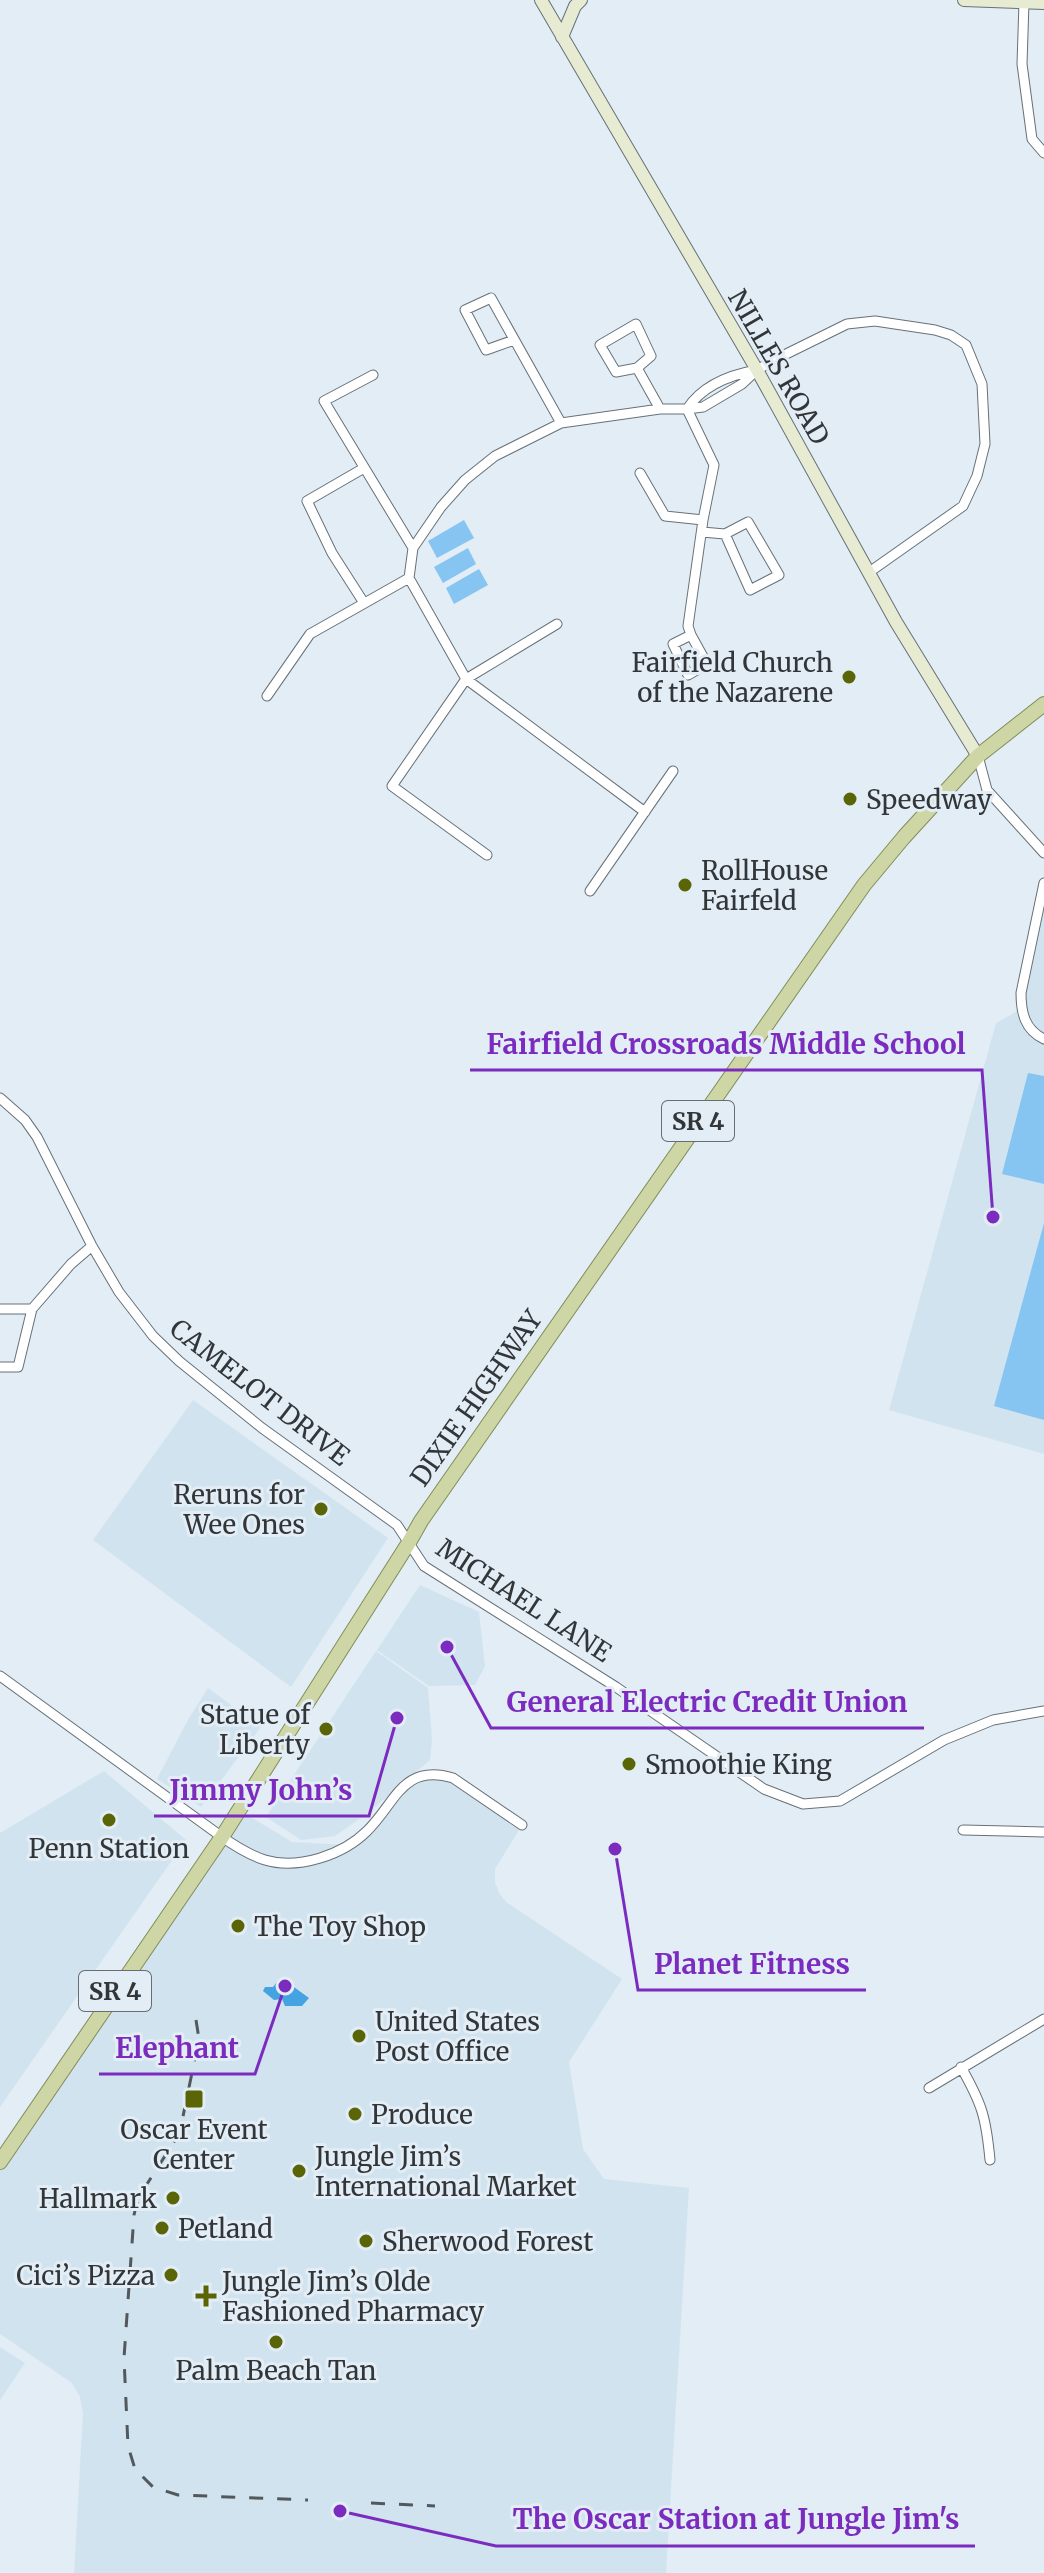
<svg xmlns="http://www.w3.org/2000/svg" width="1044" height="2573" font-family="Merriweather,serif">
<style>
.built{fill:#d2e3f0}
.green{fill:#86c4f1}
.water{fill:#46a3e1}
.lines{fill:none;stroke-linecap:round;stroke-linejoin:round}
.street-casing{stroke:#677178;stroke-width:11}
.secondary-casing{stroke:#677178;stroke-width:14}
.primary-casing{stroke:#828c59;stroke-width:16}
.street{stroke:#fff;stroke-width:9}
.secondary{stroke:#e6ebd2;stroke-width:12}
.primary{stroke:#ced6a6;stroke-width:14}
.rail{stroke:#53585c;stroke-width:3;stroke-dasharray:14 14;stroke-linecap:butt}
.poi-dot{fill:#5a6507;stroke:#e2edf5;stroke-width:3}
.labels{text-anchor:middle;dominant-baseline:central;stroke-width:6;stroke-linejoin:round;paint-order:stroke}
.shield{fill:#e2edf5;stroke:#676d71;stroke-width:2}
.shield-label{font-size:24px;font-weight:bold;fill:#323639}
.street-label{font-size:26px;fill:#323639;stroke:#e2edf5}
.poi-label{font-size:26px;fill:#323639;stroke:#e2edf5;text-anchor:start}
.leader{fill:none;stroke:#7b2cbf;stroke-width:3}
.callout-dot{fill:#7b2cbf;stroke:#e2edf5;stroke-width:3}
.callout-label{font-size:28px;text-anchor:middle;font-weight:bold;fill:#7b2cbf;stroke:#e2edf5;stroke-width:6;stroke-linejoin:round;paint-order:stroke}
</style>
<rect width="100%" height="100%" fill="#e2edf5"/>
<path class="built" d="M1044,883V1454L889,1410L996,1023L1021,1009Z
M193,1400L388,1538L291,1687L93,1540Z
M420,1585L479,1612L485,1666L475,1685L429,1686L377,1650Z
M376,1651L428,1688L432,1739L430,1760L368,1813L335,1836L301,1840L266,1817Z
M208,1688L261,1727L201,1807L157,1779L189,1718Z
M104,1771L186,1840L0,2107V1833Z
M440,1774L522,1825L495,1869V1882L499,1893L506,1902L622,1979L569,2062L583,2149L604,2179L689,2188L666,2573H74L83,2413L80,2397L72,2383L0,2334V2162L239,1810L292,1842L350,1845L402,1787Z
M0,2347L25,2363L0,2400Z"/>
<path class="green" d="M464,520L474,538L437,558L428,541Z
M468,548L476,564L443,583L434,567Z
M479,569L488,585L454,604L446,588Z
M1028,1073L1044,1076V1184L1002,1174Z
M1044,1223V1420L994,1406Z"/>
<path class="water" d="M277,1982H287L309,1998L302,2006H285L282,1999L274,2000L263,1991L265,1987H273Z"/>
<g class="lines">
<defs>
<path id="street" d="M1024,2L1022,64L1032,139L1044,153
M514,340L486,350L465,310L491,298L561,423
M637,368L616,372L600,345L636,324L651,356L637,368L660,409
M373,375L324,401L413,548
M687,409L714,465L703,520L688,626L691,635L673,644L688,675L707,664L691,635
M687,409C702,386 729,375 757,370
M364,468L307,501L332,553L364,603
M640,473L665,516L703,520
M702,532L725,534L748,522L779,575L750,590L725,534
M557,624L466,679L645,812
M267,696L310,634L409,578
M978,756L987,790L1044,853
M487,855L392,786L466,679L409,578L413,548L441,507L465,480L495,456L561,423L660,409H687L703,407L742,384L757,370L774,360L847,324L875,321L935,330L951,335L966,345L982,384L985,444L977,476L963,506L868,573
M1044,883L1021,993C1021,1013 1025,1030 1044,1039
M590,891L673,771
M0,1098L25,1120L37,1137L92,1246L119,1292L153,1336L179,1361L262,1428L397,1525L424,1566L616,1687L764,1789L803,1804L840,1801L944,1740L993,1720L1044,1711
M0,1309H32L18,1367H0
M32,1309L71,1264L92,1246
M0,1676L222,1837C235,1846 249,1855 265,1860C298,1870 343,1855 367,1831C396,1803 402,1763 453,1778L522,1825
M963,1830L1044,1832
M961,2067C982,2104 986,2117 990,2160
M929,2088L1044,2019"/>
<path id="secondary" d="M541,0L757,370L896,622L978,756
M964,0L1044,3
M562,37L575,6L581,0"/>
<path id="primary" d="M0,2162L222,1837L408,1544L421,1521L864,885L904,837L978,756L1044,704"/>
</defs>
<use href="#street" class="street-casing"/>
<use href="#secondary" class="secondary-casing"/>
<use href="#primary" class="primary-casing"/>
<use href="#street" class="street"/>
<use href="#secondary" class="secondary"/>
<use href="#primary" class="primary"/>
<path class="rail" d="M196,2020L199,2039L181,2126L174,2142L138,2198L134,2215L124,2358L128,2446L135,2469L153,2487L178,2495L308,2500
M371,2503L435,2506"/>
</g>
<g class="poi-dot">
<circle cx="849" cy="677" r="8"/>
<circle cx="850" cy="799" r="8"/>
<circle cx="685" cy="885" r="8"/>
<circle cx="321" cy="1509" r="8"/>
<circle cx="326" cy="1729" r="8"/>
<circle cx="629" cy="1764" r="8"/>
<circle cx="109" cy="1820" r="8"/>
<circle cx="238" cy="1926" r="8"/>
<circle cx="359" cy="2036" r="8"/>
<rect x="184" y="2089" width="20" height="20" rx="4"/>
<circle cx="355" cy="2114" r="8"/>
<circle cx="299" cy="2171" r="8"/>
<circle cx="173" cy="2198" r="8"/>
<circle cx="162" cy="2228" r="8"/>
<circle cx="366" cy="2241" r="8"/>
<circle cx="171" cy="2275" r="8"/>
<path d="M202 2284h8v8h8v8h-8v8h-8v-8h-8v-8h8z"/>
<circle cx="276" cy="2342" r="8"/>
</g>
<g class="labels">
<g class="shield">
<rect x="662" y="1101" width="72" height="40" rx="6"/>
<rect x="79" y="1971" width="72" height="40" rx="6"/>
</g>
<g class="shield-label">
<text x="698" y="1121">SR 4</text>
<text x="115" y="1991">SR 4</text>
</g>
<g class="street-label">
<text transform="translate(779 367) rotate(60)">NILLES ROAD</text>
<text transform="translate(260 1392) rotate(38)">CAMELOT DRIVE</text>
<text transform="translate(476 1398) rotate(-55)">DIXIE HIGHWAY</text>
<text transform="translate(524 1600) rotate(33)">MICHAEL LANE</text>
</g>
<g class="poi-label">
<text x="833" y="662" text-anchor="end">Fairfield Church<tspan x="833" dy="30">of the Nazarene</tspan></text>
<text x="866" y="799">Speedway</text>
<text x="701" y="870">RollHouse<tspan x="701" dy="30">Fairfeld</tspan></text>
<text x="305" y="1494" text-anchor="end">Reruns for<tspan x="305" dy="30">Wee Ones</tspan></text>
<text x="310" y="1714" text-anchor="end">Statue of<tspan x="310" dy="30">Liberty</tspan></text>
<text x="645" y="1764">Smoothie King</text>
<text x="109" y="1848" text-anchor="middle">Penn Station</text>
<text x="254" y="1926">The Toy Shop</text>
<text x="375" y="2021">United States<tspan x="375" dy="30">Post Office</tspan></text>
<text x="371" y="2114">Produce</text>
<text x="194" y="2129" text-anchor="middle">Oscar Event<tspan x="194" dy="30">Center</tspan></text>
<text x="315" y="2156">Jungle Jim’s<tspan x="315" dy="30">International Market</tspan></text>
<text x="157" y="2198" text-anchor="end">Hallmark</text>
<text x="178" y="2228">Petland</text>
<text x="382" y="2241">Sherwood Forest</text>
<text x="155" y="2275" text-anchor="end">Cici’s Pizza</text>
<text x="222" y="2281">Jungle Jim’s Olde<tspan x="222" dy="30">Fashioned Pharmacy</tspan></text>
<text x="276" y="2370" text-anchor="middle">Palm Beach Tan</text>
</g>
</g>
<path class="leader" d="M993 1217L982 1070H470M447 1647L491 1728H924M397 1718L369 1816H154M615 1849L638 1990H866M285 1986L255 2074H99M340 2511L496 2546H975"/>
<g class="callout-dot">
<circle cx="993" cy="1217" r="8"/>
<circle cx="447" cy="1647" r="8"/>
<circle cx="397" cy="1718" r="8"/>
<circle cx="615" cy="1849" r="8"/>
<circle cx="285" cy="1986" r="8"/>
<circle cx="340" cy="2511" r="8"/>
</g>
<g class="callout-label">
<text x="726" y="1054">Fairfield Crossroads Middle School</text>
<text x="707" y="1712">General Electric Credit Union</text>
<text x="261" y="1800">Jimmy John’s</text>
<text x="752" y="1974">Planet Fitness</text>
<text x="177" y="2058">Elephant</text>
<text x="736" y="2529">The Oscar Station at Jungle Jim's</text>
</g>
</svg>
